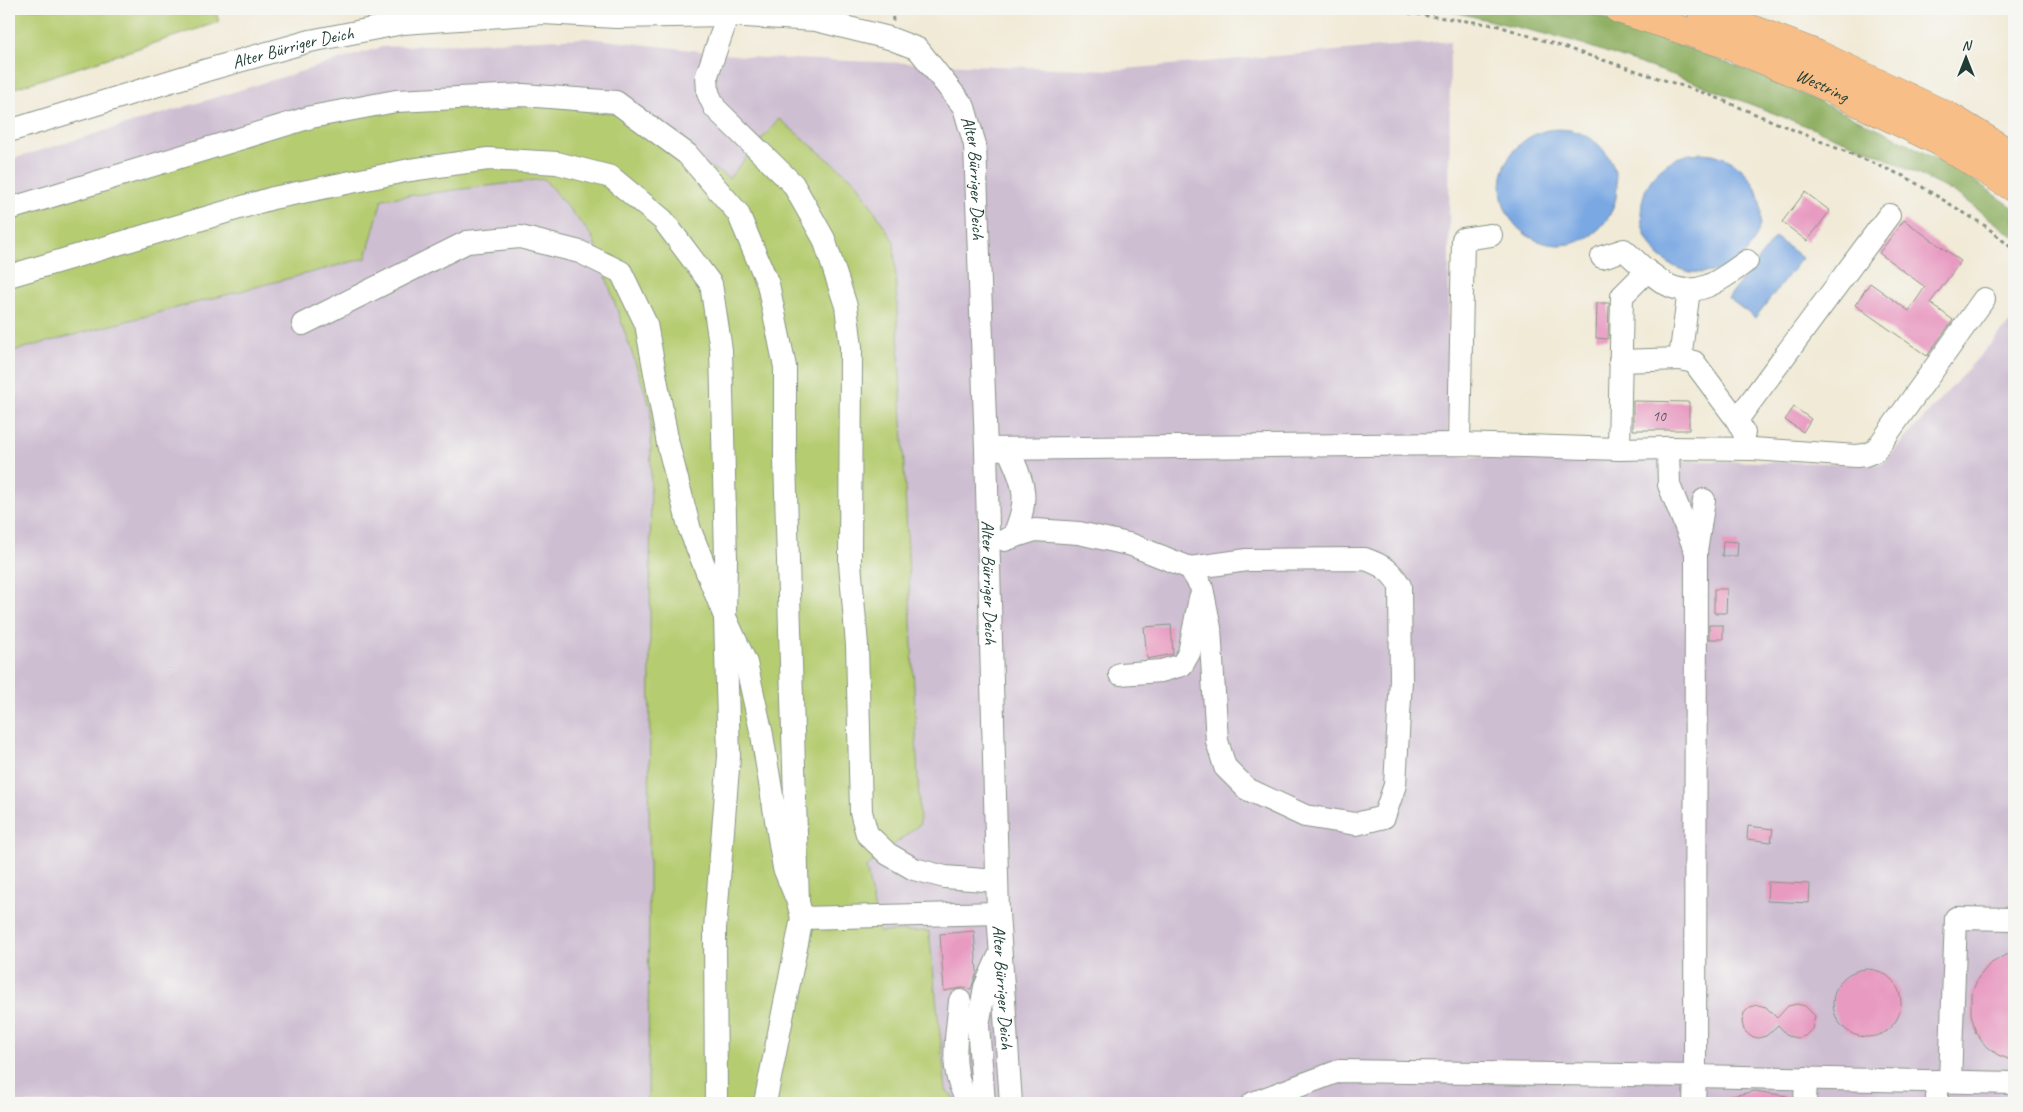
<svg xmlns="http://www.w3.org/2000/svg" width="2023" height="1112" font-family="Caveat,sans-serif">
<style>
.industrial{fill:#cebed2}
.green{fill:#b6cc71;stroke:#6a8452}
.forest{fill:#90b063;stroke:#58764c}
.water{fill:#7aa8e3;stroke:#4c728c}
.building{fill:#e89ac1}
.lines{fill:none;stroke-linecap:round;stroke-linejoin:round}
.minor-casing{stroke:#889486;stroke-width:24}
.major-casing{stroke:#889486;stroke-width:29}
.path{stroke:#889486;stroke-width:3;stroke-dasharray:4 4;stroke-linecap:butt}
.minor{stroke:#fff;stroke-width:22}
.major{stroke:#f7be88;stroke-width:28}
.labels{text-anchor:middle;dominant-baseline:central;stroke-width:4;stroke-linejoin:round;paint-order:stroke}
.number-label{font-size:15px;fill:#515457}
.street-label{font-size:18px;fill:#1f3d34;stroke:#f6f6f2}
</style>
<rect width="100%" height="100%" fill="#f6f6f2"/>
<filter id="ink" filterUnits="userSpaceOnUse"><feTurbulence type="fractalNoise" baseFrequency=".02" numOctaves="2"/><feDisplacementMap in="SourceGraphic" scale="10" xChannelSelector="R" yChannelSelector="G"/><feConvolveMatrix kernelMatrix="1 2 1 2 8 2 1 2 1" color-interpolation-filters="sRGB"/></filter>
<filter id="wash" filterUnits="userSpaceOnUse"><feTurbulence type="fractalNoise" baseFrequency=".0096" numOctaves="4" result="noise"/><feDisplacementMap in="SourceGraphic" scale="20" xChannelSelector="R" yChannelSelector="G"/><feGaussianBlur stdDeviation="1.12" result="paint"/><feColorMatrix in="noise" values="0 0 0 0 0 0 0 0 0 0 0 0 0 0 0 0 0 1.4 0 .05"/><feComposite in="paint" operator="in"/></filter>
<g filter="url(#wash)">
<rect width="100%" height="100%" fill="#f1ead7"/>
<path class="industrial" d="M587,38L761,58L1113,70L1450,41L1448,456L1882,464L2014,318V1103H9V160L382,47Z"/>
<path class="green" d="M9,9H215L219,22L9,90Z
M530,104L614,113L729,178L779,119L857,183L894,242L920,824L866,867L879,932L929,931L946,1090L959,1103H648L651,409L592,236L544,179L382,199L366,258L9,352V218L312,123L398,110Z"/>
<path class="forest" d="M1442,9H1577L1638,29L1769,79L1888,133L1971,178L2014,208V237L1957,194L1873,152L1691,81L1570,40Z"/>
<path class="water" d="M1501 187a58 58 0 1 1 116 0a58 58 0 1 1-116 0Z
M1641 213a60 60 0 1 1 120 0a60 60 0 1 1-120 0Z
M1775,237L1802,258L1755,318L1728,298Z"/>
<g id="blocks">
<path class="building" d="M1805,192L1830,211L1807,241L1782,222Z
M1904,220L1961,261L1930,303L1953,320L1927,356L1855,305L1870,283L1909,311L1925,287L1879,253Z
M1597,303H1609L1608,339L1596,338Z
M1633,401L1689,402V430H1633Z
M1794,407L1811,419L1803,432L1785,420Z
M1723,541L1738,542L1737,556H1722Z
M1714,589H1727L1726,613H1714Z
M1171,625L1173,654L1147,659L1144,627Z
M1709,625H1723V639H1709Z
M1748,826L1773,829L1771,842L1747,839Z
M1768,882L1810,884L1809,903L1767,901Z
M974,931L977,972L971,989L961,988L944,991L940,934Z
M2014,950V1061L1998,1055L1983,1043L1976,1033L1971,1014V995L1978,978L1990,964Z
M1833 1003a34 34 0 1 1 68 0a34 34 0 1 1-68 0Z
M1797,1004L1805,1006L1815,1016L1812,1029L1805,1036L1797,1038L1788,1036L1778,1025L1766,1036L1758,1038L1750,1036L1744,1030L1742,1022L1744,1013L1750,1007L1758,1005L1766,1007L1777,1018L1788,1006Z
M1755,1091L1787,1096L1786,1103H1724V1098Z"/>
</g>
</g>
<g filter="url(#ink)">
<use href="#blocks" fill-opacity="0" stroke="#889486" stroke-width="1"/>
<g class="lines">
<defs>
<g id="minor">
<path d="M728,15L707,75L708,93L715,108L793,184L824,239L846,306L851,347L850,563L857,645L861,812L867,834L888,854L914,869L945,877L997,881"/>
<path id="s1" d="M9,131L207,70L310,41L403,23L543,13L616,17L728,15L816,20L889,38L918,49L964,107L975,145L986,449L998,913L1011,1103"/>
<path d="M9,209L311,117L396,101L523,95L616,102L687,154L738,213L768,284L785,367V459L798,902"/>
<path d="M1602,257L1624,250L1647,271"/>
<path d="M9,276L273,198L410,170L488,159L557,163L611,177L663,220L711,284L721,350L726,558L725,617L729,756L715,929L716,1103"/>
<path d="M303,324L467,242L520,237L580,252L621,272L646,324L668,444L690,530L725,617L746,663L762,735L784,868L798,902L802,918L998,913"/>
<path d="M1680,359L1694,362L1737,420L1744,433"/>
<path d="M1620,361L1680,359L1689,290"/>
<path d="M1737,420L1889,215"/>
<path d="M1459,444L1463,239L1491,235"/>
<path d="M1668,448L1753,449L1856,456L1865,455L1875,451L1984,299"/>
<path d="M986,449L1459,444L1619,449L1668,448L1669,485L1696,552L1695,1076L2014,1083"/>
<path d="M1619,449L1622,296L1647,271C1654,275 1660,281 1666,284C1696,301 1724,278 1747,261"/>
<path d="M1013,537L1035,530L1079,533L1132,545L1190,568L1247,560L1365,559C1382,565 1391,570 1400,586L1401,680L1395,785L1384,817L1356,824L1305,816L1247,789L1225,767L1217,741L1210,628L1202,588L1190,568"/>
<path d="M1005,540L1013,537C1030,499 1025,486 1008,449"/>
<path d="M1696,552L1704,500"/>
<path d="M1120,674L1161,671L1182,665L1189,653L1200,598"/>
<path d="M960,1001C957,1035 947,1074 970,1103"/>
<path d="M1950,1081L1956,918L2014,919"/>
<path d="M765,1103L802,918"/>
<path d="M984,1103L978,1025L985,987L998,958"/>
<path d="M1253,1103L1339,1071L1695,1076L1694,1103"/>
<path d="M1805,1103L1806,1078"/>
<path d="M1937,1103V1081"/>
</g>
<g id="major">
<path id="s2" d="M1618,9L1725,44L1816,82L1940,142L2014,188"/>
<path d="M1700,9L1817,54L1950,117L2014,156"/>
</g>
</defs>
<use href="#minor" class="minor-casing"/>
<use href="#major" class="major-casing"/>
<path class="path" d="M892,9L893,21
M1377,9L1496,25L1710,95L1906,177L1987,227L2014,250"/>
<use href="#minor" class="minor"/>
<use href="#major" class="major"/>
</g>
</g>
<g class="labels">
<g class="number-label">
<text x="1659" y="416">10</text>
</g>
<g class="street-label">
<text stroke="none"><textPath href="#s1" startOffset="296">Alter Bürriger Deich</textPath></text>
<text stroke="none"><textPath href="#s2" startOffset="218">Westring</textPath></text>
<text stroke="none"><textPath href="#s1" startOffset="1075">Alter Bürriger Deich</textPath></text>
<text stroke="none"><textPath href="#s1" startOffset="1480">Alter Bürriger Deich</textPath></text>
<text stroke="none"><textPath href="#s1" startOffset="1885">Alter Bürriger Deich</textPath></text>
</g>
</g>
<rect width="2023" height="1112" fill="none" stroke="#f6f6f2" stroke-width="30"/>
<g transform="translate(1966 58)" stroke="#f6f6f2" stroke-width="4" paint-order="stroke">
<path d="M0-4L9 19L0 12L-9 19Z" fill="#1f3d34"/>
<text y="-8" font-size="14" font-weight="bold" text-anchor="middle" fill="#1f3d34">N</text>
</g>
</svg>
